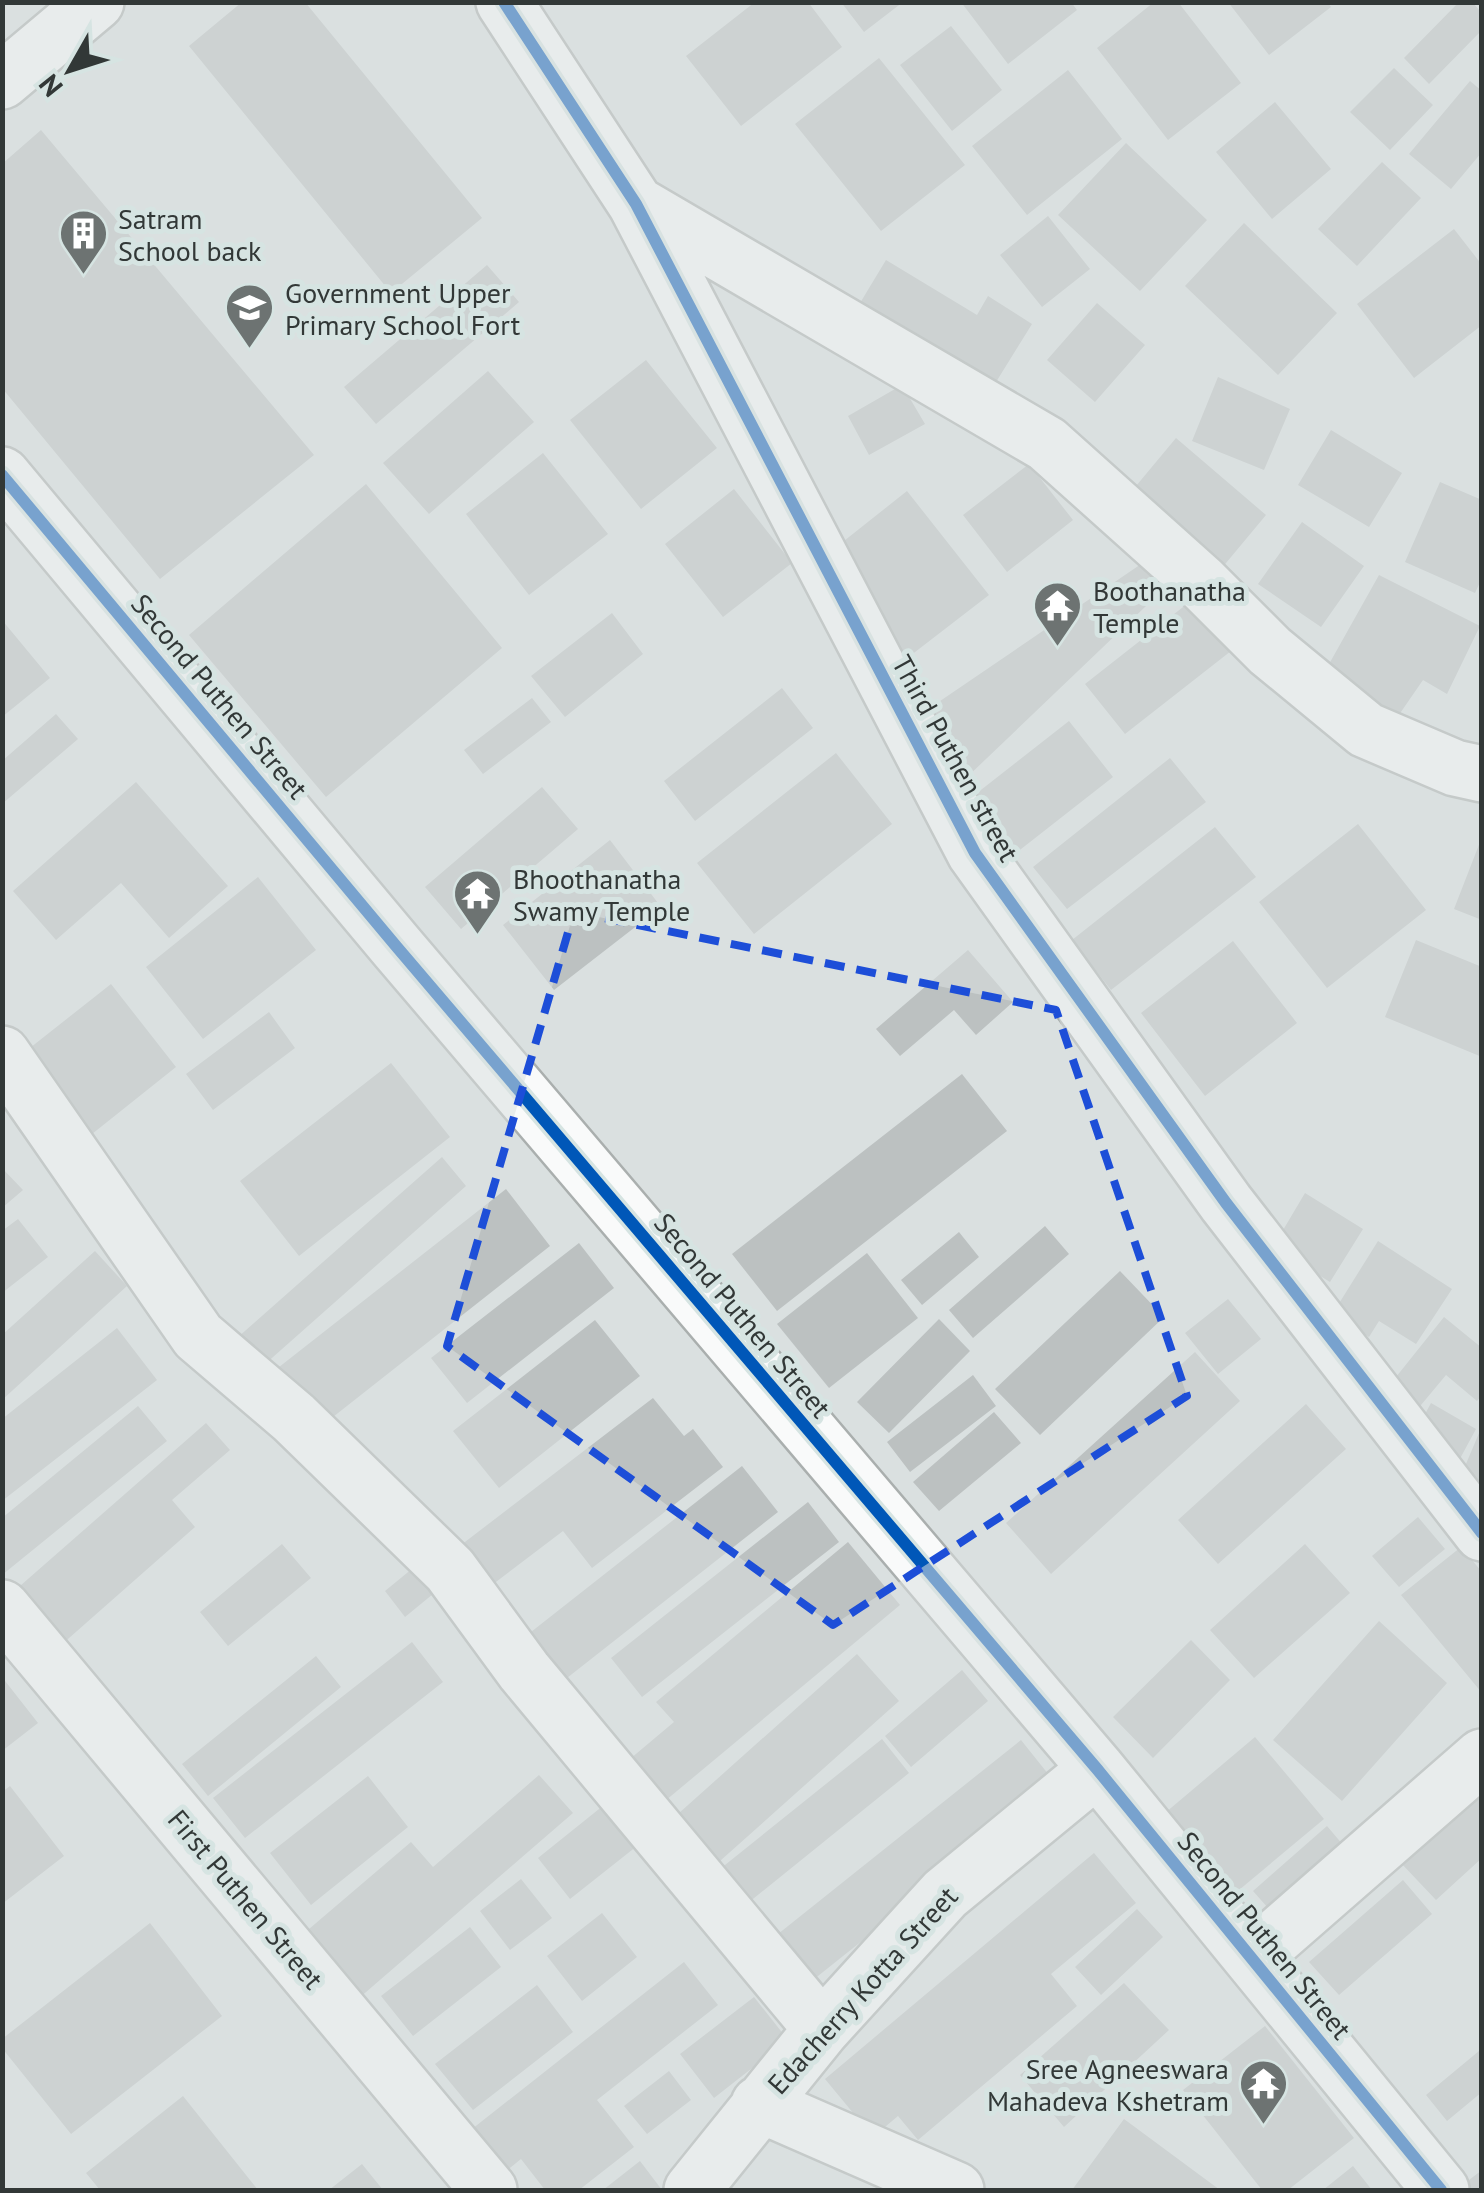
<svg xmlns="http://www.w3.org/2000/svg" width="1484" height="2193" font-family="'PT Sans',sans-serif">
<style>
.building{fill:#bcc1c1}
.lines{fill:none;stroke-linecap:round;stroke-linejoin:round}
.minor-casing{stroke:#aaafae;stroke-width:60}
.minor{stroke:#f9fafa;stroke-width:55}
.cycleway-casing{stroke:#d6e4e2;stroke-width:19}
.cycleway{stroke:#0057b8;stroke-width:12}
.marked{fill:none;stroke:#1d4ed8;stroke-width:8;stroke-dasharray:20 12;stroke-linejoin:round}
.labels{text-anchor:middle;dominant-baseline:central;stroke-width:10;stroke-linejoin:round;paint-order:stroke}
.poi-label{font-size:28px;fill:#323837;stroke:#d6e4e2;text-anchor:start}
.street-label{font-size:28px;fill:#323837;stroke:#d6e4e2}
</style>
<rect width="100%" height="100%" fill="#dae0e0"/>
<path class="building" d="M242,2H305L482,218L391,293L189,46Z
M755,2H808L842,47L741,126L686,56Z
M841,2H903L864,32Z
M961,2H1071L1077,10L1008,64Z
M1154,2H1178L1241,83L1168,140L1097,48Z
M1228,2H1327L1331,7L1269,55Z
M1459,2H1472L1482,13V30L1429,84L1404,58Z
M951,26L1002,90L952,131L900,65Z
M879,58L965,165L881,231L795,124Z
M1394,68L1433,105L1390,150L1350,112Z
M1068,70L1122,139L1027,215L972,146Z
M1470,81L1482,91V152L1451,189L1409,154Z
M1275,102L1331,169L1272,219L1216,152Z
M41,130L314,455L160,579L2,388V164Z
M1126,143L1207,220L1140,291L1058,215Z
M1382,162L1421,198L1357,266L1318,229Z
M1048,216L1090,269L1042,307L1000,255Z
M1244,223L1337,313L1278,375L1185,286Z
M1454,229L1482,265V325L1414,378L1357,304Z
M886,260L977,315L988,296L1032,324L988,395L854,313Z
M487,265L519,302L376,424L344,387Z
M1097,303L1145,345L1095,402L1047,360Z
M646,360L717,448L641,509L570,420Z
M488,371L534,422L429,514L383,463Z
M1218,377L1290,409L1264,470L1192,441Z
M902,385L925,424L869,455L848,416Z
M1331,430L1402,473L1369,527L1298,485Z
M1176,438L1266,515L1221,569L1131,492Z
M543,453L608,534L529,595L466,514Z
M1029,464L1073,520L1007,572L963,515Z
M1440,482L1482,500V578L1475,593L1405,562Z
M366,484L502,648L326,797L189,635Z
M734,489L792,563L723,617L665,544Z
M907,491L989,595L906,659L825,556Z
M1302,522L1364,566L1321,627L1258,584Z
M1147,560L1168,585L964,780L921,714Z
M1379,575L1480,626L1447,694L1423,680L1394,722L1324,673Z
M1192,600L1231,651L1125,734L1085,684Z
M612,613L643,654L565,717L531,676Z
M2,620L50,678L2,717Z
M782,688L813,728L695,821L664,781Z
M532,698L551,722L483,774L464,750Z
M56,714L78,739L2,804V761Z
M1069,721L1113,777L1007,860L963,804Z
M836,753L892,824L754,934L697,863Z
M1170,758L1206,802L1067,909L1033,867Z
M136,782L228,886L169,938L121,883L56,940L13,891Z
M542,787L578,829L461,929L425,887Z
M1358,824L1426,910L1327,988L1259,902Z
M1215,827L1256,877L1111,990L1072,940Z
M1482,837V920L1454,909Z
M610,840L661,907L554,990L503,925Z
M258,877L316,950L203,1039L146,967Z
M1416,940L1482,967V1057L1385,1017Z
M1233,941L1297,1023L1205,1096L1141,1013Z
M968,950L1013,1002L976,1035L954,1010L900,1056L876,1029Z
M111,984L176,1067L87,1138L21,1055Z
M269,1012L295,1048L213,1110L186,1074Z
M391,1063L450,1137L299,1256L240,1181Z
M962,1074L1007,1131L777,1311L732,1254Z
M442,1157L466,1186L255,1373L229,1345Z
M2,1168L23,1190L2,1208Z
M506,1189L550,1246L319,1428L274,1371Z
M1305,1193L1363,1229L1330,1282L1273,1247Z
M18,1219L48,1257L2,1293V1231Z
M1045,1226L1069,1254L973,1338L949,1310Z
M959,1232L979,1257L922,1305L901,1280Z
M1378,1241L1452,1289L1416,1344L1379,1321L1369,1337L1333,1313Z
M579,1243L614,1288L467,1403L431,1358Z
M95,1251L127,1286L2,1400V1335Z
M867,1253L918,1318L829,1388L777,1324Z
M1120,1271L1164,1317L1040,1435L995,1389Z
M1228,1299L1261,1339L1218,1374L1185,1333Z
M1444,1317L1482,1348V1395L1477,1401L1446,1375L1416,1411L1388,1387Z
M939,1319L970,1351L889,1433L857,1402Z
M595,1320L640,1376L499,1488L453,1431Z
M117,1328L157,1380L2,1501V1419Z
M1195,1352L1240,1401L1051,1574L1006,1523Z
M973,1375L996,1406L910,1472L887,1442Z
M653,1398L684,1436L693,1429L723,1467L592,1568L563,1531L492,1585L461,1545Z
M1431,1403L1476,1429L1456,1466L1411,1440Z
M1306,1404L1346,1449L1218,1564L1178,1520Z
M138,1406L167,1441L2,1575V1518Z
M994,1412L1021,1443L939,1511L913,1482Z
M206,1423L230,1450L172,1500L195,1527L60,1646L12,1593Z
M1482,1426V1501L1455,1490Z
M742,1466L778,1512L553,1689L517,1643Z
M808,1502L839,1542L642,1697L611,1658Z
M1418,1517L1445,1549L1399,1587L1372,1556Z
M848,1542L900,1605L659,1806L624,1764L674,1722L656,1702Z
M282,1544L311,1578L228,1646L200,1612Z
M1305,1544L1350,1593L1254,1678L1210,1630Z
M1461,1547L1482,1572V1693L1401,1595Z
M424,1559L444,1585L405,1617L385,1591Z
M1379,1621L1447,1683L1342,1801L1273,1740Z
M1191,1640L1230,1680L1153,1758L1113,1717Z
M412,1642L443,1682L245,1838L213,1798Z
M857,1654L899,1701L711,1869L669,1822Z
M316,1656L341,1687L208,1796L182,1764Z
M962,1670L988,1701L911,1767L885,1736Z
M2,1677L38,1723L2,1751Z
M1255,1737L1324,1819L1233,1895L1165,1813Z
M882,1739L909,1773L748,1903L720,1869Z
M1021,1740L1057,1785L803,1988L768,1942Z
M539,1775L573,1813L358,1999L302,1935L411,1842L433,1867Z
M368,1776L408,1827L311,1905L270,1853Z
M10,1786L64,1856L2,1904V1792Z
M1482,1786V1858L1436,1900L1400,1862Z
M604,1805L637,1846L570,1899L538,1858Z
M1327,1826L1349,1852L1275,1916L1253,1891Z
M1094,1853L1136,1903L1051,1974L1077,2006L918,2140L898,2116L873,2137L825,2079Z
M521,1879L552,1918L510,1950L480,1911Z
M1403,1880L1432,1914L1339,1995L1309,1962Z
M1137,1909L1163,1937L1101,1995L1075,1967Z
M602,1913L637,1957L582,2001L547,1956Z
M150,1923L222,2016L71,2134L2,2048V2039Z
M470,1927L501,1967L413,2036L381,1996Z
M684,1962L718,2005L597,2100L634,2147L579,2190H545L521,2159L506,2171L472,2129Z
M1124,1983L1169,2030L1064,2127L1020,2075Z
M537,1985L573,2032L473,2110L435,2064Z
M754,1997L788,2040L714,2098L680,2054Z
M1265,2026L1354,2138L1288,2190H1262L1183,2090Z
M1479,2051L1482,2092L1447,2121L1426,2095Z
M669,2071L691,2100L647,2134L624,2106Z
M183,2096L258,2190H100L86,2173Z
M1124,2119L1220,2190H1072Z
M640,2161L662,2190H603Z
M362,2164L383,2190H329Z
M1353,2166L1372,2190H1323Z
M1482,2170V2190H1456Z"/>
<g class="lines">
<defs>
<path id="minor" d="M504,2L636,204L975,853L1226,1203L1482,1533
M2,81L96,2
M636,204L1047,444L1201,582L1270,651L1366,730L1455,768L1482,774
M2,475L396,946L1097,1769L1441,2190
M2,1054L198,1336L294,1418L450,1570L524,1671L822,2029
M2,1608L489,2190
M1253,1957L1482,1757
M759,2104L956,2190
M692,2190L822,2029L945,1894L1097,1769"/>
</defs>
<use href="#minor" class="minor-casing"/>
<use href="#minor" class="minor"/>
<defs>
<path id="cycleway" d="M504,2L636,204L975,853L1226,1203L1482,1533
M2,475L396,946L1097,1769L1441,2190"/>
</defs>
<use href="#cycleway" class="cycleway-casing"/>
<use href="#cycleway" class="cycleway"/>
</g>
<path d="M0 0H1484V2193H0ZM574,912L1056,1010L1187,1396L833,1625L447,1346Z" fill="#dae0e0" fill-opacity=".55" fill-rule="evenodd"/>
<path class="marked" d="M574,912L1056,1010L1187,1396L833,1625L447,1346Z"/>
<defs>
<symbol id="building-pin" viewBox="-11 -11 22 30"><path d="M0 17L-7.5 6A9.5 9.5 0 1 1 7.5 6Z" fill="#6d7372" stroke="#d6e4e2"/><path d="M-4-6H4V6H1V3H-1V6H-4ZM-2.5-4.3h1.7v1.8h-1.7ZM.8-4.3h1.7v1.8H.8ZM-2.5-1h1.7V.8h-1.7ZM.8-1h1.7V.8H.8Z" fill="#fff"/></symbol>
<symbol id="school-pin" viewBox="-11 -11 22 30"><path d="M0 17L-7.5 6A9.5 9.5 0 1 1 7.5 6Z" fill="#6d7372" stroke="#d6e4e2"/><path d="M0-5L7-2L0 1L-7-2ZM-4 1L0 2.5L4 1V4Q0 6-4 4Z" fill="#fff"/></symbol>
<symbol id="temple-pin" viewBox="-11 -11 22 30"><path d="M0 17L-7.5 6A9.5 9.5 0 1 1 7.5 6Z" fill="#6d7372" stroke="#d6e4e2"/><path d="M0-6L5-2H3V0L6.5 2.5H4V6H1.5V3h-3V6H-4V2.5H-6.5L-3 0V-2H-5Z" fill="#fff"/></symbol>
</defs>
<g fill-rule="evenodd">
<use href="#building-pin" x="56" y="206" width="55" height="75"/>
<use href="#school-pin" x="222" y="280" width="55" height="75"/>
<use href="#temple-pin" x="1030" y="578" width="55" height="75"/>
<use href="#temple-pin" x="450" y="866" width="55" height="75"/>
<use href="#temple-pin" x="1236" y="2056" width="55" height="75"/>
</g>
<g class="labels">
<g class="poi-label">
<text x="118" y="218">Satram<tspan x="118" dy="32">School back</tspan></text>
<text x="285" y="292">Government Upper<tspan x="285" dy="32">Primary School Fort</tspan></text>
<text x="1093" y="590">Boothanatha<tspan x="1093" dy="32">Temple</tspan></text>
<text x="513" y="878">Bhoothanatha<tspan x="513" dy="32">Swamy Temple</tspan></text>
<text x="1229" y="2068" text-anchor="end">Sree Agneeswara<tspan x="1229" dy="32">Mahadeva Kshetram</tspan></text>
</g>
<g class="street-label">
<text transform="translate(220 696) rotate(50)">Second Puthen Street</text>
<text transform="translate(956 758) rotate(61)">Third Puthen street</text>
<text transform="translate(743 1315) rotate(50)">Second Puthen Street</text>
<text transform="translate(246 1899) rotate(50)">First Puthen Street</text>
<text transform="translate(1265 1935) rotate(51)">Second Puthen Street</text>
<text transform="translate(862 1990) rotate(-48)">Edacherry Kotta Street</text>
</g>
</g>
<rect width="1484" height="2193" fill="none" stroke="#323837" stroke-width="10"/>
<g transform="translate(70 70) rotate(231)" stroke="#d6e4e2" stroke-width="8" paint-order="stroke">
<path d="M0-8L18 38L0 25L-18 38Z" fill="#323837"/>
<text y="-15" font-size="28" font-weight="bold" text-anchor="middle" fill="#323837">N</text>
</g>
</svg>
